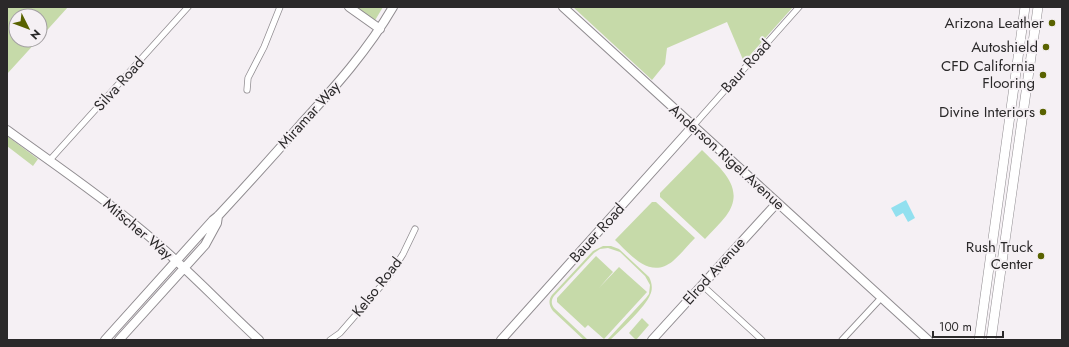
<svg xmlns="http://www.w3.org/2000/svg" width="1069" height="347" font-family="Jost,sans-serif">
<style>
.green{fill:#c6daa9}
.water{fill:#92e0ef}
.lines{fill:none;stroke-linecap:round;stroke-linejoin:round}
.street-casing{stroke:#908c90;stroke-width:7}
.secondary-casing{stroke:#908c90;stroke-width:10}
.primary-casing{stroke:#908c90;stroke-width:10}
.street{stroke:#fff;stroke-width:5.5}
.secondary{stroke:#fff;stroke-width:8}
.primary{stroke:#fff;stroke-width:9}
.poi-dot{fill:#596200;stroke:#f5f0f4;stroke-width:1.5}
.labels{text-anchor:middle;dominant-baseline:central;stroke-width:4;stroke-linejoin:round;paint-order:stroke}
.poi-label{font-size:15px;fill:#2b292a;stroke:#f5f0f4;text-anchor:end}
.street-label{font-size:15px;fill:#2b292a;stroke:#f5f0f4}
</style>
<rect width="100%" height="100%" fill="#f5f0f4"/>
<path class="green" d="M7,7H68L40,38V16H16V40H38L7,74Z
M355,7H383L374,22Z
M573,7H793L744,62L727,22L667,48L665,64L652,80Z
M7,136L38,159L33,166L7,146Z
M702,150C720,168 747,188 726,216C720,224 712,231 705,239L660,197V193Z
M652,202H656L695,238C688,245 681,254 673,261C650,280 631,255 615,240Z
M603,246H611L619,249L649,277C652,283 653,289 650,295C646,306 620,331 610,340H607L646,298L649,294L650,285L645,276L620,252L608,248L600,249L594,253L554,296C551,300 551,304 554,308L588,340H584L553,311C549,306 548,300 552,295L593,251Z
M596,256L613,272L599,288L619,267L647,292L604,339L588,325L585,328L557,302V298Z
M642,318L649,325L636,340L629,333Z"/>
<path class="water" d="M906,200L915,218L908,222L903,213L896,217L891,208Z"/>
<g class="lines">
<defs>
<path id="street" d="M247,90L248,78L264,47L280,7
M693,126L799,7
M49,161L188,7
M702,285L762,340
M330,340L340,333L387,279L403,254L415,229
M842,340L881,298"/>
<path id="secondary" d="M349,7L380,29
M563,7L928,340
M7,130C51,162 97,193 139,228C181,262 219,303 259,340
M105,340L213,220L218,216C246,186 274,155 301,124C335,87 368,50 393,7
M119,340L205,245L217,223L218,216
M501,340L693,126
M652,340L777,203"/>
<path id="primary" d="M979,340L1025,7
M991,340L1038,7"/>
</defs>
<use href="#street" class="street-casing"/>
<use href="#secondary" class="secondary-casing"/>
<use href="#primary" class="primary-casing"/>
<use href="#street" class="street"/>
<use href="#secondary" class="secondary"/>
<use href="#primary" class="primary"/>
</g>
<g class="poi-dot">
<circle cx="1052" cy="23" r="4"/>
<circle cx="1046" cy="47" r="4"/>
<circle cx="1043" cy="75" r="4"/>
<circle cx="1043" cy="112" r="4"/>
<circle cx="1041" cy="256" r="4"/>
</g>
<g class="labels">
<g class="poi-label">
<text x="1044" y="23">Arizona Leather</text>
<text x="1038" y="47">Autoshield</text>
<text x="1035" y="66">CFD California<tspan x="1035" dy="17">Flooring</tspan></text>
<text x="1035" y="112">Divine Interiors</text>
<text x="1033" y="247">Rush Truck<tspan x="1033" dy="17">Center</tspan></text>
</g>
<g class="street-label">
<text transform="translate(746 66) rotate(-48)">Baur Road</text>
<text transform="translate(119 84) rotate(-48)">Silva Road</text>
<text transform="translate(309 115) rotate(-48)">Miramar Way</text>
<text transform="translate(727 157) rotate(42)">Anderson Rigel Avenue</text>
<text transform="translate(138 229) rotate(40)">Mitscher Way</text>
<text transform="translate(597 233) rotate(-48)">Bauer Road</text>
<text transform="translate(714 271) rotate(-48)">Elrod Avenue</text>
<text transform="translate(377 287) rotate(-52)">Kelso Road</text>
</g>
</g>
<rect width="1069" height="347" fill="none" stroke="#2b292a" stroke-width="16"/>
<g transform="translate(28 28) rotate(132)"><circle r="19" fill="#f5f0f4" stroke="#a4a0a3"/>
<path d="M0-3L7 15L0 10L-7 15Z" fill="#596200"/>
<text y="-6" font-size="11" font-weight="bold" text-anchor="middle" fill="#2b292a">N</text>
</g>
<path d="M933 331v6h70v-6" fill="none" stroke="#2b292a" stroke-width="2"/>
<text x="939" y="331" font-size="12" fill="#2b292a" stroke="#f5f0f4" stroke-width="3" paint-order="stroke">100 m</text>
</svg>
